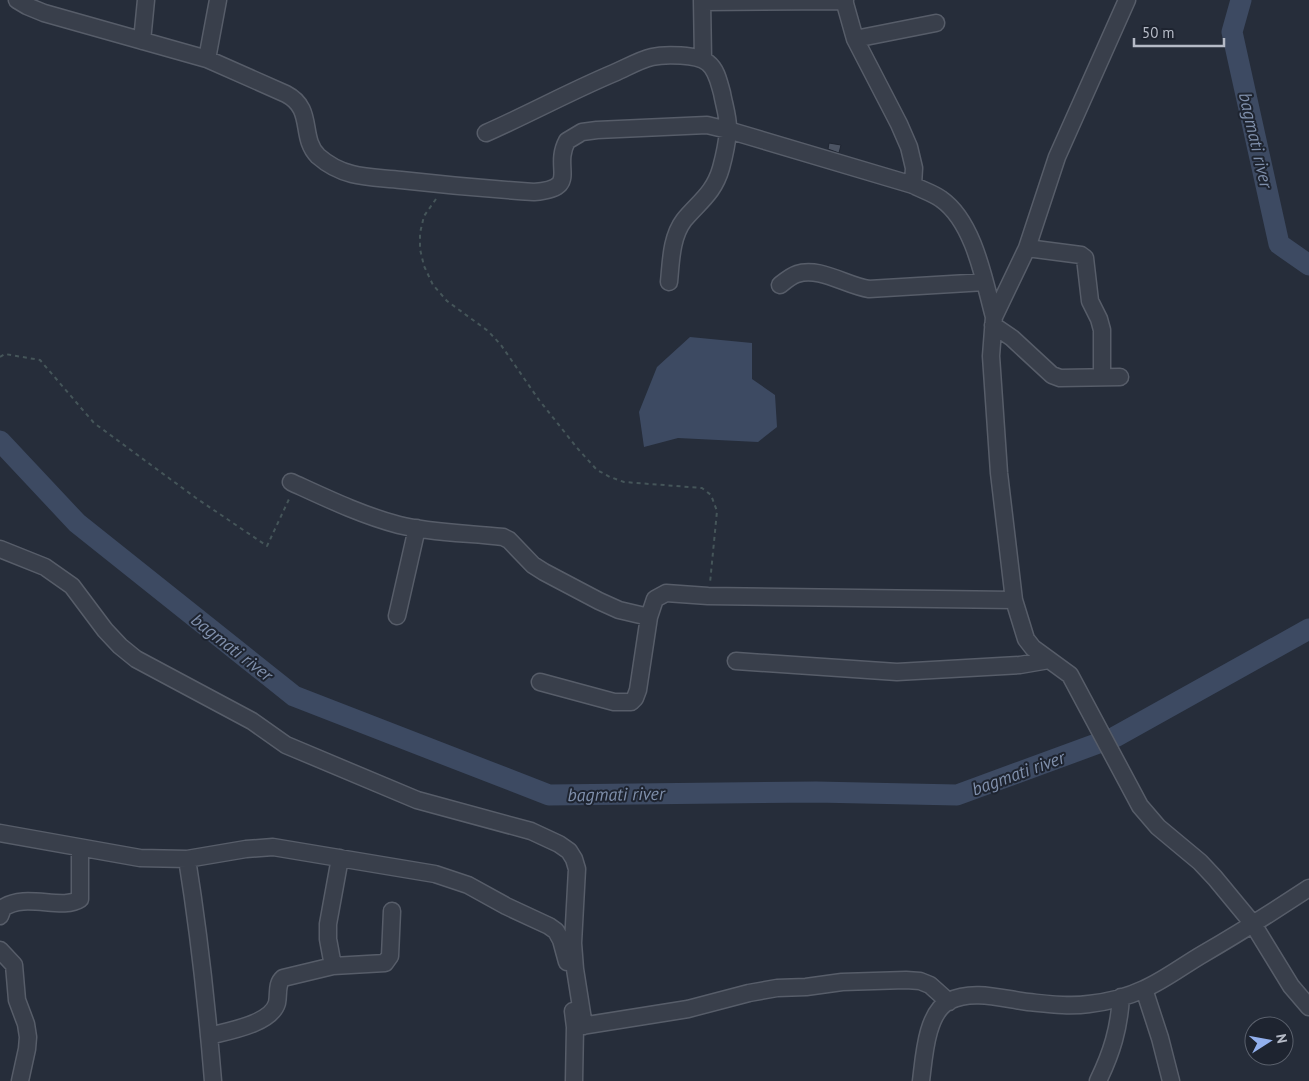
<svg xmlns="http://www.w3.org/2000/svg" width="1309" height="1081" font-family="'PT Sans',sans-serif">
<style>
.water{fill:#3d4a62}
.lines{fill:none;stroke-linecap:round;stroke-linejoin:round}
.river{stroke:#3d4a62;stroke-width:21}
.building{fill:#4c5463;stroke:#202632}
.minor-casing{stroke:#575d69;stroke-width:19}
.path{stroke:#455559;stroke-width:2;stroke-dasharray:4 4;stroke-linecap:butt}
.minor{stroke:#393f4b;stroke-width:16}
.labels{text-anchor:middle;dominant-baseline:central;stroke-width:4;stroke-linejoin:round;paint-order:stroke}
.water-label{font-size:18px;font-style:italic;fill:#7f8fab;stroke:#1e2430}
</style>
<rect width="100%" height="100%" fill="#262d3a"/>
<path class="water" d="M690,337L752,343V379L775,395L777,427L758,442L678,438L644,447L639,412L657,367Z"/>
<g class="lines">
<path class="river" d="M1241,0L1232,32L1279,244L1309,265
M0,441L77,523L294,696L549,795L816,792L957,795L1115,737L1309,629"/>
</g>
<path class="building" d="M829,143L841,145L839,153L828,149Z"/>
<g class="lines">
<defs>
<path id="minor" d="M17,0L27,6L44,13L207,59L286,94C315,109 299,137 318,156C327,164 340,171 352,174C367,178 385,178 401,180C445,185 490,189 534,192C581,188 552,169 567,141L582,132L597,130L707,125L728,130L913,185C922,190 933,193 941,199C974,222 984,280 994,317
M702,0L703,59
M844,0L855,39L899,124L909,147L914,168L913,185
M1127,0L1057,157L1027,248L994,317L991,356L999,473L1014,600L1026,639L1033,648L1070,675L1140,806L1158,827L1200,862L1215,878L1253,924L1291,986L1309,1007
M702,2L845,1
M855,39L936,23
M142,41L146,0
M207,59L218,0
M486,133C529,114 571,91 614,73C626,68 639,60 652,57C664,54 698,54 708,63C717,70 719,83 722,93C724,105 729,119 728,131C727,143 724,157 721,168C714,193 699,202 684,220C671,237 671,262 669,282
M1027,248L1081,255L1085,258L1090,301L1099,319L1102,330V377
M780,285C785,281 791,276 797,274C819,266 847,286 869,289L985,282
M993,325L1012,338L1052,375L1060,378L1120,377
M291,482C326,498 361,515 399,525C431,533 469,533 503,537L509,540L533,565L544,572L599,601L619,610L649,617
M0,549L45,567L72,586L105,630L120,646L136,659L252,721L286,745L417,800L531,831L559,844L569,851L574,859L577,869L573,943L575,969L584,1026
M397,616L417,528
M736,661L897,672L1020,665L1049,660
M540,682L614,702H631L635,698L638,690L649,617L655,599L666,593L708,596L1014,600
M0,833L140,858L187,859L246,849L273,847L435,874L468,885L506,906L549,926L556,931L561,940L567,962
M187,859C199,933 207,1007 213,1081
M0,916L3,908C25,892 62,911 80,899V848
M0,950L14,965L17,1000L26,1024L28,1037L27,1049L20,1081
M333,966L328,939V924L340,858
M1144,989L1160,1038L1171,1081
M573,1011L575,1027L574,1081
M575,1027L688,1009L749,993L777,988L806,987L842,982L906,980L920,981L930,985L949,1002
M209,1036C228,1031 271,1024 277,1003C279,994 276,984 283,978L333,966L385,963L390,956L392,911
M921,1081C924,1058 926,1013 949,1001C973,989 1003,999 1028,1002C1048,1004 1069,1007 1089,1004C1107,1002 1127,997 1144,989C1163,981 1184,965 1203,954C1239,933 1274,911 1309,888
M1098,1081C1112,1052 1119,1029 1121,997"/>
</defs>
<use href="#minor" class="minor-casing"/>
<path class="path" d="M436,199L424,216L420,233V249L424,266L433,285L447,301L488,331L501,345L539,400L578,449L597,470L610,477L624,482L702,488L711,495L717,511L710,583
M0,357L5,354L40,360L94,423L196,498L267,546L290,497"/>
<use href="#minor" class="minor"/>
</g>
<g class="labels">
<g class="water-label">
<text transform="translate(1256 140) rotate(77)">bagmati river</text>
<text transform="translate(232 647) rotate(38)">bagmati river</text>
<text transform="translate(1018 773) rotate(-20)">bagmati river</text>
<text transform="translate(616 794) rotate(-1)">bagmati river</text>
</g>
</g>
<g transform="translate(1269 1041) rotate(79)"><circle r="24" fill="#1e2430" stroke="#5a606c"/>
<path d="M0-4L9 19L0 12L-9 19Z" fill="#92b0ed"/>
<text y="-8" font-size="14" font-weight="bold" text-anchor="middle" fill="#b5bac6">N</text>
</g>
<path d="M1134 38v8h90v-8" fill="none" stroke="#b5bac6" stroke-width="2.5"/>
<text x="1142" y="38" font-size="15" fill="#b5bac6" stroke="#1e2430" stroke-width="4" paint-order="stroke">50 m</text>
</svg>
